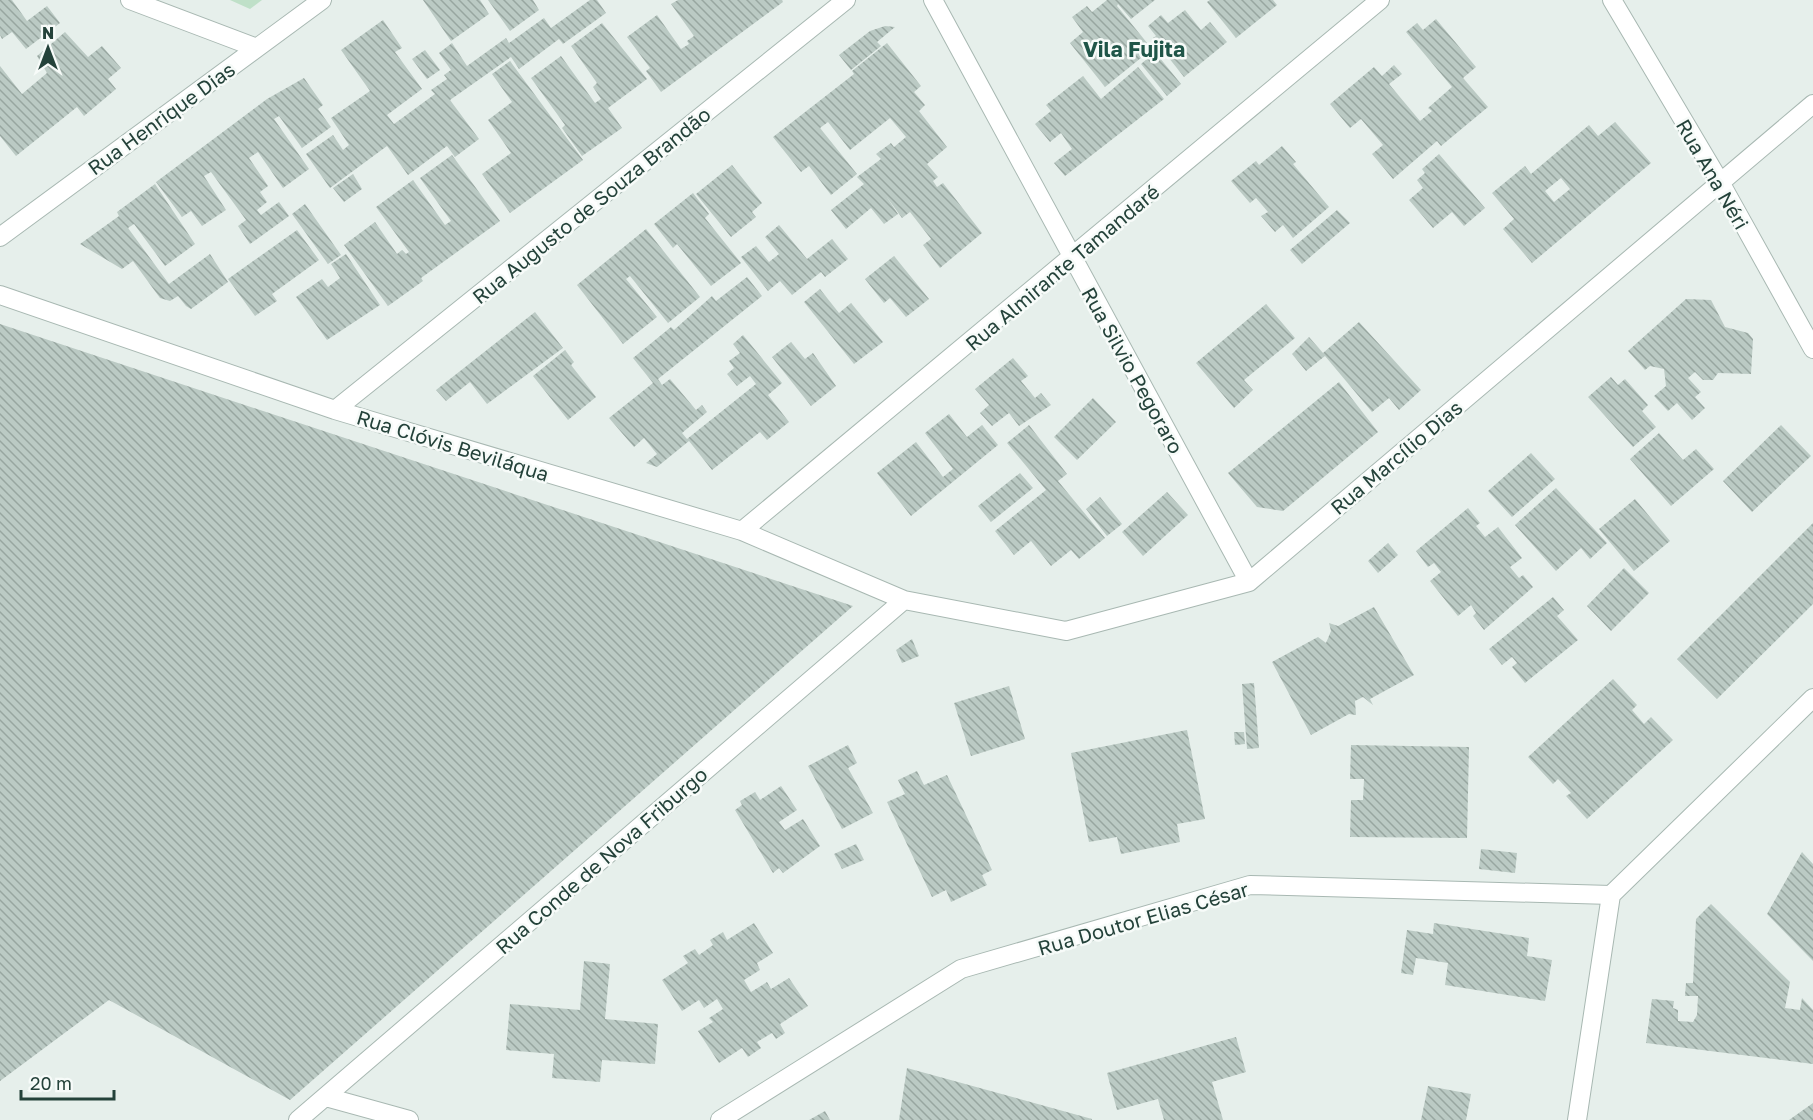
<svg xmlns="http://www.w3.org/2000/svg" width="1813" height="1120" font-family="'Golos Text',sans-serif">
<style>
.green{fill:#bfe0c8}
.building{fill:url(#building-back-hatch);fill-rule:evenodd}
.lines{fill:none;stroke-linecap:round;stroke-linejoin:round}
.minor-casing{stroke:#a8b8b2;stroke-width:20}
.minor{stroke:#fff;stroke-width:18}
.labels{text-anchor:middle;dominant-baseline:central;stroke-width:5;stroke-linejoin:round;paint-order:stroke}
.street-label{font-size:20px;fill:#24423a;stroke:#f7fbf9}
.neighbourhood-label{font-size:21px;font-weight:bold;fill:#1f5548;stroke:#f7fbf9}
</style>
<defs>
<pattern id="building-back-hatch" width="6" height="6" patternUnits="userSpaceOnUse" patternTransform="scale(1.5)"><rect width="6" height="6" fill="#bbcac4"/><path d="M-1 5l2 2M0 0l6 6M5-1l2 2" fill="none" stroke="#98a6a0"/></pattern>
</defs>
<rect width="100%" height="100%" fill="#e6efeb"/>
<path class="green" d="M230,0H262L250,9Z"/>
<path class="building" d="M0,0H12L27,21L47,6L60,23L26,49L12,32L2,39L0,35Z
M423,0H480L489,14L451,41Z
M488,0H533L539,10L510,31Z
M590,0H597L606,13L563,44L559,39L519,69L511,57L450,100L479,139L455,157L447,146L408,175L387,146L330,188L306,154L333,135L343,150L349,145L331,118L370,91L341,50L383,20L402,48L395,52L422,89L387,115L394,124L435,94L431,90L447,79L444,75L451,70L439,53L452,43L467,66L506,38L509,43L544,18L551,28Z
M678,0H782L783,2L661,92L646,71L650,68L627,37L657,15L681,49L689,44L687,41L694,36L671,4Z
M1107,0H1155L1131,19L1118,4L1117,6L1152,49L1105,87L1070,43L1083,32L1072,17L1087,6L1092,12Z
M1210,0H1273L1277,5L1236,38L1207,2Z
M1185,10L1201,30L1210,22L1227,42L1184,77L1153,38L1156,36L1148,26L1161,15L1168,23Z
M1436,19L1476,67L1463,78L1488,107L1441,146L1437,141L1393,179L1372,154L1383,145L1361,119L1350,128L1330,104L1374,67L1382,76L1394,65L1402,74L1389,84L1420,121L1432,111L1428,108L1452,87L1406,32L1417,23L1423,30Z
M602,23L647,79L608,108L622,128L582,156L562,128L565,125L531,78L561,56L595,103L601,99L593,87L597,83L571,46Z
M885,26L895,27L877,42L881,46L851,70L839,55L870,31Z
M65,32L88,57L102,46L121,68L108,79L116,89L84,116L77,107L16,156L0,136V66L22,94L47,73L37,56Z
M887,43L921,86L914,92L925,105L919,111L947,147L927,164L938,177L933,181L937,187L943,183L982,233L940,268L923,245L931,239L910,212L902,218L886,196L898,214L884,224L871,208L846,229L831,210L864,184L857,177L881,159L876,154L891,143L894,147L906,137L890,118L850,150L828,122L820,128L857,174L831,195L809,166L801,172L773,137L854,74L852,71Z
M425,50L440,70L427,79L412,59Z
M1155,52L1181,84L1167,96L1141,64Z
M510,61L583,160L510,213L482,174L511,153L488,120L512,102L492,74Z
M1138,67L1164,99L1065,176L1054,163L1072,149L1061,133L1050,142L1035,124L1051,111L1046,105L1083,76L1101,99Z
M304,78L323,105L318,109L331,127L302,148L279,116L274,119L309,169L283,188L258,152L249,158L268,186L260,192L267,202L257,210L261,215L279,202L289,216L250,244L238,226L246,220L211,172L204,176L226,210L202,226L191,211L182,217L156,182L267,99Z
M1615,122L1651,163L1532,263L1503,229L1514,219L1492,193L1525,166L1531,174L1589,125L1598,136ZM1561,178L1570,189L1554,202L1545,191Z
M1282,146L1296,162L1293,164L1329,207L1293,238L1283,225L1275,232L1261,216L1268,212L1256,198L1250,203L1231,181L1256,161L1259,165Z
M1439,154L1485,208L1464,226L1452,212L1433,228L1409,200L1423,188L1417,180L1425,173L1422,169Z
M452,155L500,221L421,278L423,281L388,306L344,245L375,222L397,254L402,250L406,254L409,252L376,207L413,180L445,225L451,221L420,178Z
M732,165L762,203L752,212L756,217L731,237L696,194Z
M353,174L362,189L344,202L333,188Z
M155,184L195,244L165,266L134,224L128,228L169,284L210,254L228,282L191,309L186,306L178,296L170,301L160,298L133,261L122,269L80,244L119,216L117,212Z
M693,193L709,214L705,218L741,263L711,286L677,244L673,248L654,224Z
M305,204L341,255L328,264L292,214Z
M1337,210L1350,223L1302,264L1290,250Z
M779,225L807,259L832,239L848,259L825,277L821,272L792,295L780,281L768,291L741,257L756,246L769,262L779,254L765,237Z
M646,229L700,297L668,323L630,276L626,279L657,317L623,344L577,285Z
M297,230L319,260L272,294L277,301L255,316L228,279Z
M346,254L380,305L327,340L296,297L322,279L328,287L340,278L331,264Z
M894,256L929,299L906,317L890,298L884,303L865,279Z
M747,277L762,296L658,379L662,385L670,379L696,410L702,405L707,412L682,433L687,439L756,384L750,376L737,386L727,374L734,368L729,361L740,353L733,344L743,335L782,383L768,395L789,422L767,440L760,432L712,470L689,441L657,467L646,463L657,454L644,438L634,447L609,418L653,383L633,358L671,327L674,330L712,296L716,301Z
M820,289L839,313L851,303L883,342L854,364L804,302Z
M1686,299L1711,300L1725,327L1748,333L1753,339L1751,374L1718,373L1713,380H1703L1695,372L1688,378L1701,392L1695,397L1705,408L1692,420L1677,403L1668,411L1654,396L1666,386L1664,369L1650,366L1645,370L1628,351Z
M1266,304L1295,338L1244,380L1253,390L1234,408L1196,363Z
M535,312L563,348L487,404L470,382L446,401L436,390Z
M1359,322L1421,390L1399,410L1389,398L1372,412L1325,356L1306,371L1292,354L1309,337L1323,353Z
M0,324L853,606L290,1100L109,1000L0,1081Z
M791,342L805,359L813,353L836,386L811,406L772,357Z
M565,350L574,362L571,365L596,397L568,420L533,376Z
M1013,358L1028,376L1021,381L1035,398L1041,393L1051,405L1019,426L1009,413L992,426L980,413L989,405L975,389Z
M1611,377L1618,385L1625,379L1648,405L1642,411L1656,427L1633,447L1588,397Z
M1339,382L1378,432L1283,511L1257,507L1228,473Z
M1093,398L1116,422L1077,460L1054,437Z
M949,414L967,437L982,425L998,445L911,516L877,473L916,442L943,477L953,469L925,433Z
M1029,425L1067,474L1058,481L1105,538L1079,559L1071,550L1051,566L1031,541L1014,555L995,531L1046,490L1007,443Z
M1781,425L1811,456L1752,512L1723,481Z
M1659,433L1683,460L1696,449L1714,469L1671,506L1630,459Z
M1531,453L1555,479L1512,517L1488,491Z
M1020,473L1033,488L991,522L978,506Z
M1556,488L1607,543L1590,559L1581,548L1556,571L1515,525Z
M1167,492L1188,515L1143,556L1122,532Z
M1100,497L1122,524L1107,536L1086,509Z
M1635,499L1670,541L1634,571L1599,529Z
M1468,508L1480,523L1476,526L1485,537L1498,527L1522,558L1510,567L1519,578L1523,575L1533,587L1484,630L1473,616L1476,613L1471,605L1458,616L1430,581L1441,572L1434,563L1428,567L1416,551Z
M1813,523V604L1717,699L1677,659Z
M1388,543L1398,555L1378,573L1368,561Z
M1624,568L1649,593L1611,631L1587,606Z
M1553,597L1564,610L1557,616L1578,640L1525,683L1512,667L1517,663L1512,657L1502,665L1489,649Z
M1374,607L1414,675L1370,699L1373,705L1363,697L1355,701L1356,715L1349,714L1311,735L1272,662L1318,637L1326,643L1331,631L1329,623L1338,626Z
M912,639L919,656L902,663L896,650Z
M1613,679L1637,705L1632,710L1644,724L1651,717L1673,740L1587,819L1566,796L1571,793L1558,779L1553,784L1528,757Z
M1254,683L1259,748L1247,749L1242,684Z
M1009,686L1025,739L971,756L954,703Z
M1187,730L1205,819L1177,824L1180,842L1121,854L1117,837L1089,842L1071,753Z
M1234,732H1244L1245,744L1235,745Z
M848,745L857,763L848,768L873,813L842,829L808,766Z
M1351,745L1469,747L1467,838L1350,837L1351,800H1363L1364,779H1350Z
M917,771L924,785L947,775L992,870L982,875L987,885L951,902L946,890L932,897L887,802L905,794L898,780Z
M781,786L797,810L779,822L785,830L803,819L820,846L783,873L779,868L773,873L735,810L742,805L740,801L755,792L760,800Z
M856,844L864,860L842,869L834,854Z
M1481,849L1517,853L1515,873L1479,869Z
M1802,852L1813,864V961L1767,914Z
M1711,904L1790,982L1785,1008L1800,1010L1802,998L1813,1010V1064L1646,1043L1652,999L1674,1001L1673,1008L1678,1010V1021L1693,1022L1697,1015L1698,996H1685L1686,983H1693L1696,919Z
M754,923L773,953L757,963L760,970L744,980L751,992L767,982L771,989L789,978L808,1006L780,1024L785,1033L776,1039L772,1033L757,1042L761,1048L748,1057L742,1048L719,1063L698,1031L713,1022L709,1018L723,1009L717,999L704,1008L699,1000L682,1011L662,980L688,963L683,956L695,949L699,955L713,945L710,940L723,932L727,940Z
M1434,923L1529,938L1527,956L1552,960L1545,1001L1445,985L1448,963L1416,958L1413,975L1401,973L1407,930L1433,934Z
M584,961L610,964L605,1019L658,1024L655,1064L602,1060L600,1082L552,1078L554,1054L506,1050L510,1004L580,1010Z
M1236,1037L1246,1072L1212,1082L1223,1120H1164L1158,1099L1117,1110L1107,1073Z
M907,1068L1092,1119V1120H899Z
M1428,1086L1471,1094L1466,1120H1421Z
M1813,1103V1120H1789Z
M825,1111L830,1120H809Z"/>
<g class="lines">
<defs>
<path id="minor" d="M130,0L257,48
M933,0L1249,582
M1612,0L1720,182L1813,349
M0,237L322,0
M0,295L335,410L742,531L904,600L1066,631L1249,582L1813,104
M335,410L846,0
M742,531L1380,0
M326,1097L409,1120
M298,1120L904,600
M720,1120L961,969L1250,885L1611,895
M1577,1120L1611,895L1813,698"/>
</defs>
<use href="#minor" class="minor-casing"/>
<use href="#minor" class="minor"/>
</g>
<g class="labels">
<g class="street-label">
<text transform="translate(161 118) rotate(-36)">Rua Henrique Dias</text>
<text transform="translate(1713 174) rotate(60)">Rua Ana Néri</text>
<text transform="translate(591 205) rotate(-39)">Rua Augusto de Souza Brandão</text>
<text transform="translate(1062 267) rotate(-40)">Rua Almirante Tamandaré</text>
<text transform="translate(1133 370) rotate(61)">Rua Silvio Pegoraro</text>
<text transform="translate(453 445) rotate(17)">Rua Clóvis Beviláqua</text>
<text transform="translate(1396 457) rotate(-40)">Rua Marcílio Dias</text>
<text transform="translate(601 860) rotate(-41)">Rua Conde de Nova Friburgo</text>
<text transform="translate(1143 918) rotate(-16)">Rua Doutor Elias César</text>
</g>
<g class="neighbourhood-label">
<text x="1134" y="49">Vila Fujita</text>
</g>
</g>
<g transform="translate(48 48)" stroke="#f7fbf9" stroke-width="4.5" paint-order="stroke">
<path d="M0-4.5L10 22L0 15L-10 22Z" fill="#24423a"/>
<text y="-9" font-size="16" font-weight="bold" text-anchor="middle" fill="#24423a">N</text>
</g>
<path d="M21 1090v9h93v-9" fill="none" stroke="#24423a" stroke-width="3"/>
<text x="30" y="1090" font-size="18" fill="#24423a" stroke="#f7fbf9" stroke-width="4.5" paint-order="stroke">20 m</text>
</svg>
